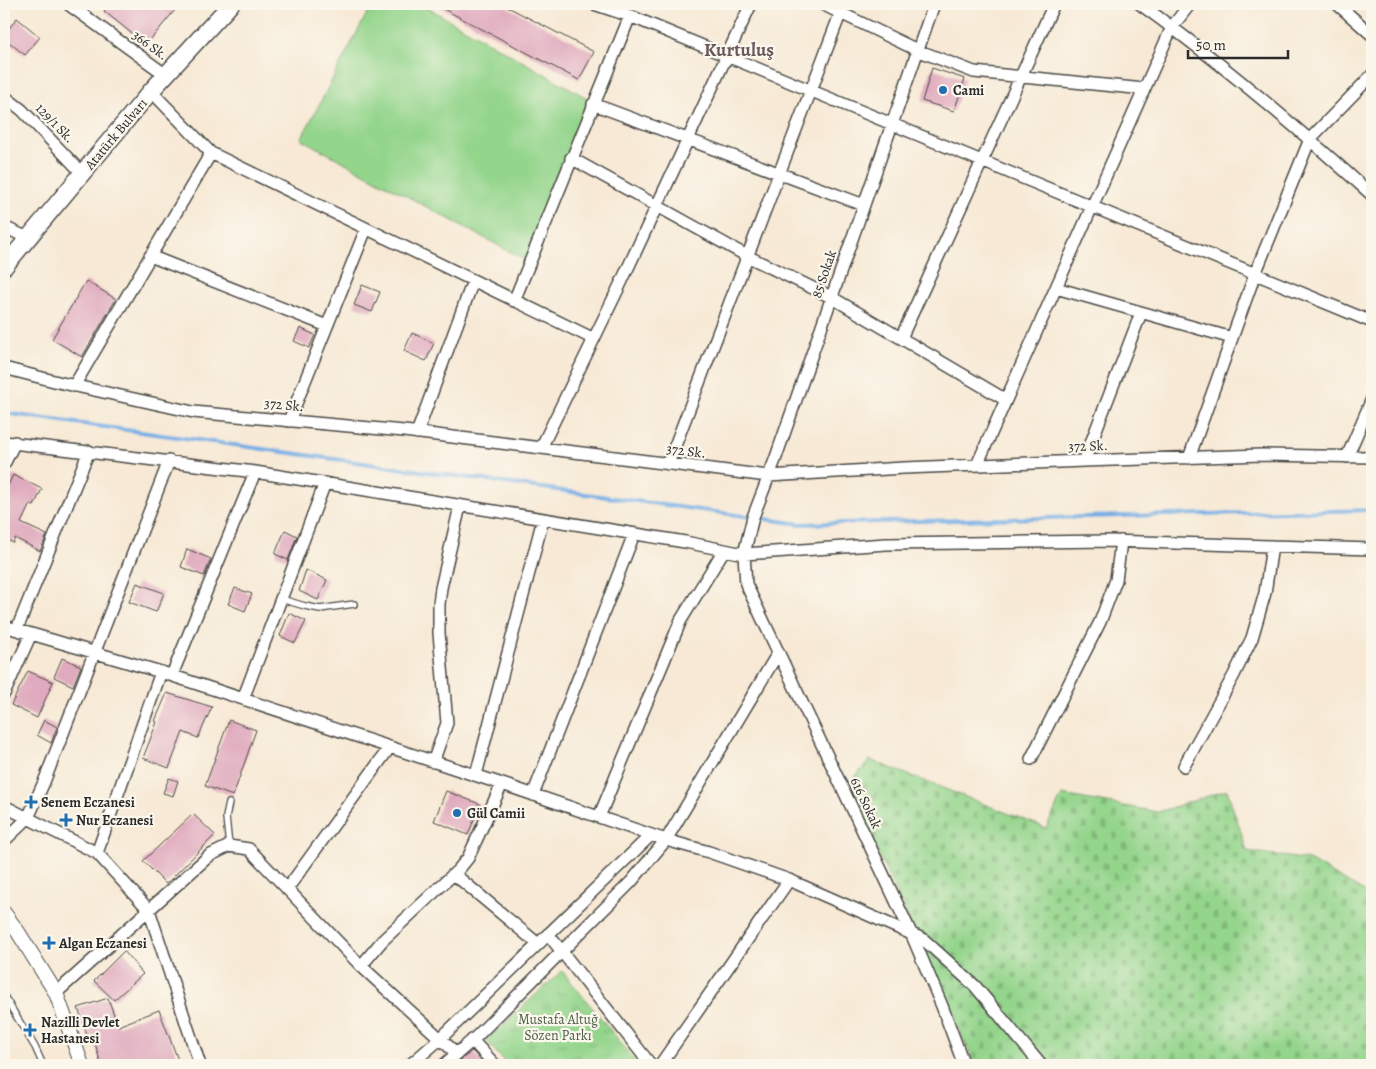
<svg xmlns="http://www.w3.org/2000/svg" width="1376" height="1069" font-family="Alegreya,serif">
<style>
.cemetery{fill:url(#cemetery-stones);stroke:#60805c}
.park{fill:url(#park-tufts);stroke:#60805c}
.pitch{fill:#94d58c;stroke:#60805c}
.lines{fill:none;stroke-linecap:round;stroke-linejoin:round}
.stream{stroke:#75ade5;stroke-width:4}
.building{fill:#e0aabe}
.service-casing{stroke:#4a4844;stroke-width:8}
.minor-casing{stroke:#4a4844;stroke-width:14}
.tertiary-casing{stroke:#4a4844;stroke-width:16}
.secondary-casing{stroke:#4a4844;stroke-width:19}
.service{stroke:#fff;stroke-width:5.5}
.minor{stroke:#fff;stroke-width:11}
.tertiary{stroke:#fff;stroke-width:14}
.secondary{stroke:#fff;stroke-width:16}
.poi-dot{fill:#1f6fb2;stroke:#fbf7ec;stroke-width:2}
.labels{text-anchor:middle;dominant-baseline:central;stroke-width:4.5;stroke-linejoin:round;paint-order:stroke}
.street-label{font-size:14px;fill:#2b2b2b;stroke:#fbf7ec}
.poi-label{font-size:14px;font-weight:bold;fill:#2b2b2b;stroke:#fbf7ec;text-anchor:start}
.park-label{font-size:14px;fill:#4a5e48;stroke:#fbf7ec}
.district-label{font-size:19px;font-weight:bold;fill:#6a575e;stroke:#fbf7ec}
</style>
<defs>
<pattern id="cemetery-stones" width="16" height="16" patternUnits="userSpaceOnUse" patternTransform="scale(1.25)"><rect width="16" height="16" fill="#94d58c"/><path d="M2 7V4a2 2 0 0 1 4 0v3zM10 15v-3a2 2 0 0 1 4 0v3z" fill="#80b779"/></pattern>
<pattern id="park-tufts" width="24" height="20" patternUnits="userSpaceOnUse" patternTransform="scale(1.25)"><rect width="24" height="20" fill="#94d58c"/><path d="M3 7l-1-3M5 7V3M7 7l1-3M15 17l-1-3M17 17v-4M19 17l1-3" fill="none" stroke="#80b779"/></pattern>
</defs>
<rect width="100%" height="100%" fill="#fbf7ec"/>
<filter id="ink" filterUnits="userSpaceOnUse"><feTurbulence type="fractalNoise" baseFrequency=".02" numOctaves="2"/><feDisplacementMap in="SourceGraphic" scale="10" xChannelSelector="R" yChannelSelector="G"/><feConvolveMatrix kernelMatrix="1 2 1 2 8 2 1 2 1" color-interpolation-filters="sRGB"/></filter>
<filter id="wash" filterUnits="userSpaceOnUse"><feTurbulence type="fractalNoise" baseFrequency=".0096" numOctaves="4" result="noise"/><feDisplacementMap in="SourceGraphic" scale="20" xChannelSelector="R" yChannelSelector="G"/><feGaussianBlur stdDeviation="1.12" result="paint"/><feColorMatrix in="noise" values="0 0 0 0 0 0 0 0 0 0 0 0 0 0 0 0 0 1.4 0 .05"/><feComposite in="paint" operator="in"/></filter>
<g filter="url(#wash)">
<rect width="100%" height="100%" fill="#f7e9d5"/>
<path class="cemetery" d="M870,760L1046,828L1062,795L1158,812L1227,790L1247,851L1309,860L1366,893L1372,891V1065H975L847,786Z"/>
<path class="park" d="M562,971L639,1065H507L486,1040Z"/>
<path class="pitch" d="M372,4H421L589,99L527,261L301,139Z"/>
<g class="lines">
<path class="stream" d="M4,413L801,524L1372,510"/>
</g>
<g id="blocks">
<path class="building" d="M110,4H180L146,45L104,11Z
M434,4H502L594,52L579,80Z
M17,18L40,37L25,55L4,38V35Z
M932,68L965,79L954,111L922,101Z
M86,281L116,299L82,357L52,339Z
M362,285L380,292L372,312L354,305Z
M300,328L315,335L309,348L294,341Z
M412,333L434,343L426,361L404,351Z
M13,475L42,489L34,506L30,504L21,523L47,535L40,551L15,538L13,543L4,538V494Z
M285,530L297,536L288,560L275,554Z
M187,549L211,559L204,576L181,567Z
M306,570L327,580L318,600L299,591Z
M137,583L164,593L156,612L129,602Z
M235,588L252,594L245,611L228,604Z
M289,613L306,621L295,643L280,636Z
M62,658L81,666L73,686L54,677Z
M28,671L53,682L37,718L11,705Z
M167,693L212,707L198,738L183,732L169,768L143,758L157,722L155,721Z
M44,720L57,727L51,743L37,735Z
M229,720L256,730L233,796L205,786Z
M169,778L178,781L173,796L163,793Z
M446,791L480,804L468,835L434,821Z
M193,814L215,835L166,884L143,861Z
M124,951L143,974L114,1000L94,981Z
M108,998L118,1026L159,1010L180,1065H101L95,1043L90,1044L78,1008Z
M472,1051L485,1065H455L462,1059Z"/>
</g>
</g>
<g filter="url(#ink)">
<use href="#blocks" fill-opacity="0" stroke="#4a4844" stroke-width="1"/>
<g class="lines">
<defs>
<path id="service" d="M281,599L305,606L320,609L354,604
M229,803L226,817L229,846
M4,996L35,1047L43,1065"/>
<path id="minor" d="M68,4L166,75
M594,4L630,16L1372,322
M822,4L917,50L974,72L1144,89
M934,4L775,460L753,517L744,554L746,584L911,933L942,1006L964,1065
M1140,4C1221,62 1298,128 1372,195
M1337,4L1372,35
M151,91L211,153L594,339
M4,96L22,110L82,173
M593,104L864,205
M571,158L747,256L831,297L1006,400
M4,227L28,238
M150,256L327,326
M1056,288L1232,338
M514,301L630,16
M901,338L1054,4
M4,368L58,382L193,412L404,431L768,476L904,468L1084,461L1262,455L1372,457
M74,386L211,153
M289,421L366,229
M417,433L473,281
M4,442L255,472L685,542L744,554L886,544L1110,541L1372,549
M541,448L620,285L751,4
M1347,457L1372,399
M1189,458L1255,274L1310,139L1372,75
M1084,461L1141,313
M4,464L15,442
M668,464L844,4
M977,465L1172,27L1190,4
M4,626L161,672L502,784L666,840L709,852L789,880L923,939L975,986L1041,1065
M17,629L89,451
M172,675L255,472
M4,694L31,634
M243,699L325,483
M1031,759L1100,622L1116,580L1121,541
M433,762L447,723L439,633V604L441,588L460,506
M1184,766L1234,675L1252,638L1265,593L1272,546
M476,775L543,519
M533,795L634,534
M4,806L97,853L149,910L200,1065
M599,817L681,620L724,550
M4,841L28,818L44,782L169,461
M97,853L161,672
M454,874L538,944
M287,889L390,747
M548,934L651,1065
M361,966L382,941L459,869L468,858L502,784
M56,993L209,856L229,846L249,849L361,966L457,1054
M472,1040L495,1065
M410,1065L441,1038L651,835
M444,1065L476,1037L631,882L666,840L778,653
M660,1065L789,880"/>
<path id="tertiary" d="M4,913L18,932L56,993L82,1065"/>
<path id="secondary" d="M4,267L151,91L231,4"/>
</defs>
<use href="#service" class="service-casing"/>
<use href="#minor" class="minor-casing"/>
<use href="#tertiary" class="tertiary-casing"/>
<use href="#secondary" class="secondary-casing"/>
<use href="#service" class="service"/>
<use href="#minor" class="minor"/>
<use href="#tertiary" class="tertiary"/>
<use href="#secondary" class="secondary"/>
</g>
</g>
<g class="poi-dot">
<circle cx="943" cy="90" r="5"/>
<path d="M28.5 794.5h5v5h5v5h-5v5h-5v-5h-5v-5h5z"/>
<circle cx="457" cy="813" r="5"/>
<path d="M63.5 812.5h5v5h5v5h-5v5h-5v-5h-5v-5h5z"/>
<path d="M46.5 935.5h5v5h5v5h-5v5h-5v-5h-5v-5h5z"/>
<path d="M27.5 1022.5h5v5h5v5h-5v5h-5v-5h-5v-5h5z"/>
</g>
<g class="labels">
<g class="street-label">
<text transform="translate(150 45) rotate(36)">366 Sk.</text>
<text transform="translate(55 123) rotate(46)">129/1 Sk.</text>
<text transform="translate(116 134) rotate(-50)">Atatürk Bulvarı</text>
<text transform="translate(824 274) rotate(-71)">85 Sokak</text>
<text transform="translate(284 405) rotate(5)">372 Sk.</text>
<text transform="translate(1088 446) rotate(-2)">372 Sk.</text>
<text transform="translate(686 451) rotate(7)">372 Sk.</text>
<text transform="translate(866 803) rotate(65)">616 Sokak</text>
</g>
<g class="poi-label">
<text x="953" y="90">Cami</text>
<text x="41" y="802">Senem Eczanesi</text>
<text x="467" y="813">Gül Camii</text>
<text x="76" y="820">Nur Eczanesi</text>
<text x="59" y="943">Algan Eczanesi</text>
<text x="41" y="1022">Nazilli Devlet<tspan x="41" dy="16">Hastanesi</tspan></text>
</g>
<g class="park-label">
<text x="558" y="1019">Mustafa Altuğ<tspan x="558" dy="16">Sözen Parkı</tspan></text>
</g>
<g class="district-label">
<text x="739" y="50">Kurtuluş</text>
</g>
</g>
<rect width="1376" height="1069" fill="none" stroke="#fbf7ec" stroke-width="20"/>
<path d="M1188 50v8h100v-8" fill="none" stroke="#2b2b2b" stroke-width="2.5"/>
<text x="1196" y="50" font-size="15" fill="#2b2b2b" stroke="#fbf7ec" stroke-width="4" paint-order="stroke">50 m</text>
</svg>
